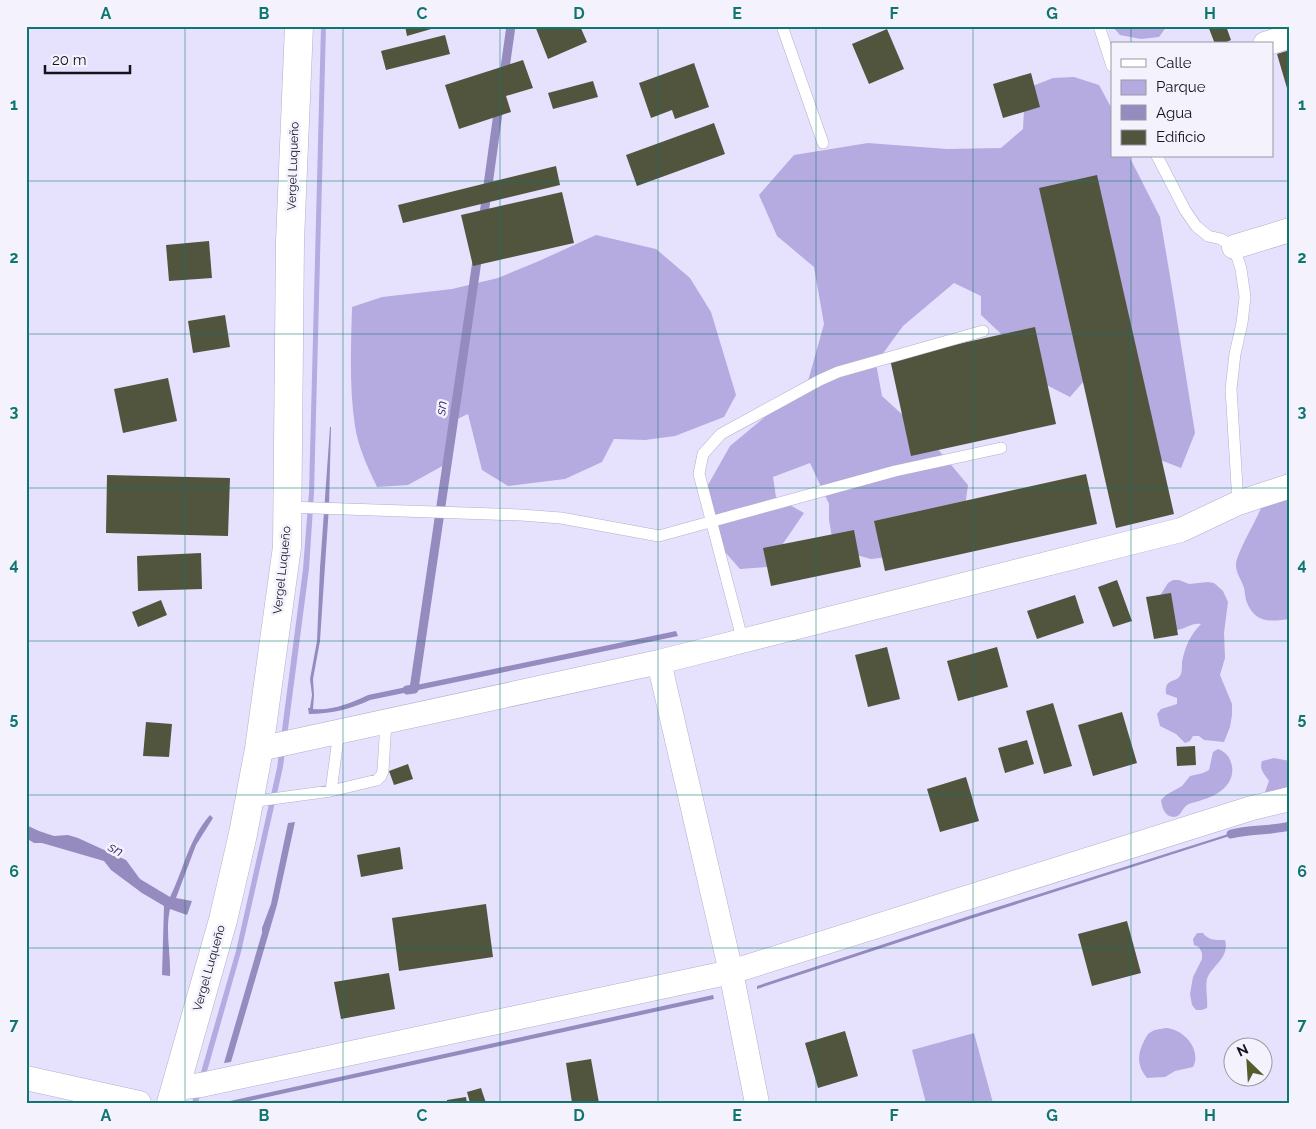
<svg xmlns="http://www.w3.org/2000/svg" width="1316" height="1129" font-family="Raleway,sans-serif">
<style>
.green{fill:#b5abe1}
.water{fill:#958bbf}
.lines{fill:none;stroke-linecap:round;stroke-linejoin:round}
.stream{stroke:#958bbf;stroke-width:9}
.building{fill:#52553e}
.lane-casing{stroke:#b3afc9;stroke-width:12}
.street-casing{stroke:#b3afc9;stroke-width:25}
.primary-casing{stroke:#b3afc9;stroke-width:29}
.lane{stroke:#fff;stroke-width:11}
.street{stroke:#fff;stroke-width:24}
.primary{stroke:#fff;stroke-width:28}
.grid{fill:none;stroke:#0f766e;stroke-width:1;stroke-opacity:0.55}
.labels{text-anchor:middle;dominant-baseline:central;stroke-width:5;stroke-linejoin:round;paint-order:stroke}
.street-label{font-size:12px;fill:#14121b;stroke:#f3f2fd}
.water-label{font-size:14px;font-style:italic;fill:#2f1c5b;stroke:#f3f2fd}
.neatline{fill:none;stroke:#0f766e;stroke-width:2}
.grid-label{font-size:16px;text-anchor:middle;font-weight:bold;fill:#0f766e}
</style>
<rect width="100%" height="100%" fill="#e6e2fe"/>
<path class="green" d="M321,26H326L314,493L309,569L283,767L241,952L198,1103H192L236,951L277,768L303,569L309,492Z
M1112,26H1167L1159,37L1141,39L1120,35Z
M1074,77L1099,85L1112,109V156H1129L1160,217L1172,288L1195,433L1181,468L1150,456L1091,373L1070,397L1027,375L1014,346L981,315V296L954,283L903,326L876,363L882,396L931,441L968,485L963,522L898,556L871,559L834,549L829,520V504L810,463L773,477L776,497L804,513L767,567L740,569L724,551L704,492L730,446L808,381L824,324L814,267L777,236L759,195L794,155L868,143L947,149L1001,148L1023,129L1025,89L1053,78Z
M596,235L656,249L690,278L711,312L736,395L724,417L675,436L645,440L614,439L602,462L565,479L508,486L482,470L468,414L451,422L446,464L408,485L377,487C368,468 358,447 355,426C349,387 351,346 352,307L382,297L452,289L498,278L539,261Z
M1290,491V619C1269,622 1254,623 1246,600C1245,596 1245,592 1244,588C1241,578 1233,570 1237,559C1244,539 1256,522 1263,503Z
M1173,580H1179L1189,584L1208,582L1214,583L1223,591L1228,602L1224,633L1225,658L1220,675L1232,704V715L1230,727L1224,742L1204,740L1199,736H1193L1190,741L1185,743L1176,734L1160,726L1157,714L1161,709L1177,704V698L1166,694C1164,677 1177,684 1181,674C1182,670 1182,666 1182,662C1185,647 1190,635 1201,624C1193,622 1185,629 1177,630L1158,599L1168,583Z
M1218,749C1226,752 1230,757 1232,766C1235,784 1218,796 1202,800C1197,802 1192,802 1187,805C1182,808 1181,817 1174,817C1165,817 1162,808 1161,800L1166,795L1182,786L1190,776L1203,773L1209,770L1213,752Z
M1274,758L1290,761V794L1270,795L1265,792L1269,781C1264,773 1259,770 1262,761Z
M1197,933H1203C1209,941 1216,940 1225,940C1230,958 1212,965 1207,979C1205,988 1208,998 1207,1008L1202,1010H1196L1192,1005L1190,994L1193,977L1202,959V953L1199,947L1194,945L1193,939Z
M1166,1028C1184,1029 1202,1050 1193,1067L1175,1071L1165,1077L1147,1078C1137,1066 1137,1054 1144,1041C1146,1038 1147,1034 1151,1032C1155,1029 1161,1029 1166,1028Z
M974,1033L993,1103H926L912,1050Z"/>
<path class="water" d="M330,427H331L329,506L320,641L313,679L314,695L313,709C332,711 351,703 368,695L676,631L678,636L370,700C351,709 330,714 309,714L308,708H310L312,695L310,679L317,641L320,568Z
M210,815L213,818L196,845L176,898L192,901L187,915L170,909C165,931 171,954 170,976L162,975L164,906L142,893L111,870L104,861L42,843H34L26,838V825L39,831L54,836L68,835L78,838L126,860L140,879L170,897C185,867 187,842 210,815Z
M295,822L277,905L231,1062L224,1063L262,933V928L271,904L288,823Z
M1241,830L1242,832L970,919L757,989V986L969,916Z
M713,995L714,999L240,1103H221Z"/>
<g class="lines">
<path class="stream" d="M504,75L511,26
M483,221L499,106
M407,690L414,689L478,254
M1231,834C1250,829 1270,831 1290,826"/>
</g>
<path class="building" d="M405,26H438V27L407,36Z
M535,26H580L587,42L548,59Z
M1208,26H1226L1231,40L1222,44H1215Z
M887,29L904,69L869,84L852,44Z
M445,35L450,54L386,70L381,51Z
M1290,50V95H1289L1277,54Z
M523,60L533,88L506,96L511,112L459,129L445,85Z
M694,63L709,107L675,119L672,110L651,118L639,83Z
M1031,73L1040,107L1003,118L993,84Z
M593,81L598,97L553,109L548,93Z
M714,123L725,154L637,186L626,155Z
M556,166L560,185L403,223L398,205Z
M1097,175L1174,514L1116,528L1039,188Z
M562,192L574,243L473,266L461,215Z
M209,241L212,278L169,281L166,245Z
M225,315L230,347L193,353L188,321Z
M1035,327L1056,424L911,456L890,359Z
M168,378L177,421L123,433L114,389Z
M1086,474L1097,524L885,571L874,521Z
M107,475L230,478L228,536L106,533Z
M854,530L861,567L771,586L763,548Z
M201,553L202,589L138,591L137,556Z
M1117,580L1132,621L1113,627L1098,587Z
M1171,593L1178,635L1154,639L1146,597Z
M1075,595L1084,623L1037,639L1027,611Z
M161,600L167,615L138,627L132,612Z
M887,647L900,699L868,707L855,655Z
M997,647L1008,687L958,701L947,661Z
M1053,703L1072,766L1044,774L1026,711Z
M1122,712L1137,763L1093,776L1078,725Z
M146,722L172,724L169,757L143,756Z
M1027,740L1034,764L1005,773L998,748Z
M1195,746L1196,765L1177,766L1176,747Z
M408,764L413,779L394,785L389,771Z
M966,777L979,821L940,832L927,789Z
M400,847L403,869L361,877L357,855Z
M486,904L493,957L399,971L392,918Z
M1127,921L1141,973L1092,986L1078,934Z
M389,973L395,1009L341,1019L334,982Z
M845,1031L858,1076L818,1088L805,1043Z
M591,1059L599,1103H572L566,1063Z
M481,1088L486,1103H470L467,1092Z
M466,1097L467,1103H447V1100Z"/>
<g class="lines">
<defs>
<path id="lane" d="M782,26L823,143
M1099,26L1112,66
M1157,156L1185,210L1196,226L1208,236L1221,239L1234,247L1241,269L1245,297L1242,323L1235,354L1231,389L1238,503
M287,507L521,515L561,518L659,536L895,471L1001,448
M743,642L699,474L703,454L721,434L820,380L838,372L983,331
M331,791L339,731
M249,802L331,791L377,780L381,776L383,771L386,721"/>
<path id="street" d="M1265,44L1290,36
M1234,247L1290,230
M659,662L731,972L757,1103
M259,749L659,662L1181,530L1238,503L1290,486
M26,1078L139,1103
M176,1088L201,1085L731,972L1252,808L1290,799"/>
<path id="primary" d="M171,1103L223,920L243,834L259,749L287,547L290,241L299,26"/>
</defs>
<use href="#lane" class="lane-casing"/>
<use href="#street" class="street-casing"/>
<use href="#primary" class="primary-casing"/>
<use href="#lane" class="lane"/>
<use href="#street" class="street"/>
<use href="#primary" class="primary"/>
</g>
<path class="grid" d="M185,26V1103M343,26V1103M500,26V1103M658,26V1103M816,26V1103M973,26V1103M1131,26V44M1131,156V1103M26,181H1290M26,334H1290M26,488H1290M26,641H1290M26,795H1290M26,948H1290"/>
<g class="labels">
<g class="street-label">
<text transform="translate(293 166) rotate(-88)">Vergel Luqueño</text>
<text transform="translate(282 570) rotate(-84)">Vergel Luqueño</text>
<text transform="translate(209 968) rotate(-74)">Vergel Luqueño</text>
</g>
<g class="water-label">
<text transform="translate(441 408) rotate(-82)">sn</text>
<text transform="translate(116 849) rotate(30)">sn</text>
</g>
</g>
<rect width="1316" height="1129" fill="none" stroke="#f3f2fd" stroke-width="55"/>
<rect x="1111" y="42" width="162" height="115" fill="#f3f2fd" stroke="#9a98a3"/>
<rect x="1121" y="59" width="25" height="8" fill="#ffffff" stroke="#9a98a3"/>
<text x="1156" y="68" font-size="15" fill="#14121b">Calle</text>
<rect x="1121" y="80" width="25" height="15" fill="#b5abe1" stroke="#9a98a3"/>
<text x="1156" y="92" font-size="15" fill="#14121b">Parque</text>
<rect x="1121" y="105" width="25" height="15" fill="#958bbf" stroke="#9a98a3"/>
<text x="1156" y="118" font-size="15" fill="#14121b">Agua</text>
<rect x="1121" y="130" width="25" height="15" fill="#52553e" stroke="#9a98a3"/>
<text x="1156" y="142" font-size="15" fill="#14121b">Edificio</text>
<g transform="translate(1248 1062) rotate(335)"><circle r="24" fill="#f3f2fd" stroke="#9a98a3"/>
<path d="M0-4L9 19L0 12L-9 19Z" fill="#555b29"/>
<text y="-8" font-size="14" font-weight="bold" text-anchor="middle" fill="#14121b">N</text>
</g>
<path d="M45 65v8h85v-8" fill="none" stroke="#14121b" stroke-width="2.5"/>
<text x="52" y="65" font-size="15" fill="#14121b" stroke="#f3f2fd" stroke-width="4" paint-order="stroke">20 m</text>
<rect x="28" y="28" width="1260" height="1074" class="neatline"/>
<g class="grid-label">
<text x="106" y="19">A</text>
<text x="264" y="19">B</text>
<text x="422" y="19">C</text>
<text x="579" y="19">D</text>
<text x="737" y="19">E</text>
<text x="894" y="19">F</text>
<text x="1052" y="19">G</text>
<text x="1210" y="19">H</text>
<text x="14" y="110">1</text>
<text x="1302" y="110">1</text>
<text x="14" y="263">2</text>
<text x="1302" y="263">2</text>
<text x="14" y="417">3</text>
<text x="1302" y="417">3</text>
<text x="14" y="570">4</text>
<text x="1302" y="570">4</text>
<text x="14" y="724">5</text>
<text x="1302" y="724">5</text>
<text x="14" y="877">6</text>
<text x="1302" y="877">6</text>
<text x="14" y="1030">7</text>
<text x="1302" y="1030">7</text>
<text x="106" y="1121">A</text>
<text x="264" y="1121">B</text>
<text x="422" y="1121">C</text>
<text x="579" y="1121">D</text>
<text x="737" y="1121">E</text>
<text x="894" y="1121">F</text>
<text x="1052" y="1121">G</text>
<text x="1210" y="1121">H</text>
</g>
</svg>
